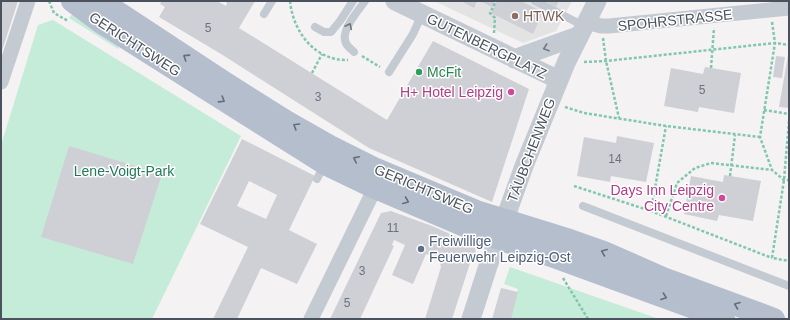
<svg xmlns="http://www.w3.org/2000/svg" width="790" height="320" font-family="Arial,sans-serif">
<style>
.education{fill:#e4e3e3}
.green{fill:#c5ecd9}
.building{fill:#cfd0d5;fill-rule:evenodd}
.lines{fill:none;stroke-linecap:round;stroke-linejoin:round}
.path{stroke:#80c7ad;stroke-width:2.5;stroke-dasharray:3 2;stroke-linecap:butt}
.service{stroke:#c4cad2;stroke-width:8}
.minor{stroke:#c4cad2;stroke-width:15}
.tertiary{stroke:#c4cad2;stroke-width:19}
.primary{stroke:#b4becd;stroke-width:22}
.oneway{stroke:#6f7680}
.oneway2{stroke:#656d79}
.education-dot{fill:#8d6e63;stroke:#fff;stroke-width:1.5}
.leisure-dot{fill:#2e9e5b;stroke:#fff;stroke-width:1.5}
.hotel-dot{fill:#d1479c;stroke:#fff;stroke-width:1.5}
.service-dot{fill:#5c6f8a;stroke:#fff;stroke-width:1.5}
.labels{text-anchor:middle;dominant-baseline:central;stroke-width:3;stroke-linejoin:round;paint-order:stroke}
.number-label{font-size:12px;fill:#6c727b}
.education-label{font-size:14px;fill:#785e54;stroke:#fff;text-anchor:start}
.street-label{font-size:14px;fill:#4b525d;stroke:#fff}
.leisure-label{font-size:14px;fill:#27864d;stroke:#fff;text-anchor:start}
.hotel-label{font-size:14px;fill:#b23c85;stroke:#fff;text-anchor:end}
.park-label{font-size:14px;fill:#217958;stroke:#fff}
.service-label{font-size:14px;fill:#4e5e75;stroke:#fff;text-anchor:start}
</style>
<rect width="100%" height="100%" fill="#f4f2f2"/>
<path class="education" d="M434,1H572L556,31L523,43Z"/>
<path class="green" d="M74,12L120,44L118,49L69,18Z
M53,20L241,136L152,319H1V145L38,25Z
M510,267L659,319H510L518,289L504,284Z"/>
<path class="building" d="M1,1H18L1,54Z
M162,1H217L226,6L227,3L224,1H255L239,28L387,120L433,41L529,89L492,202L369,148L221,54L159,17L165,7L160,4Z
M461,1H477L474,8Z
M480,1H495L492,7Z
M497,1H521L543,12L533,34L491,13Z
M545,1H559L556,7Z
M788,55H789V108L779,107Z
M776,56L785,57L782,78L773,77Z
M705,67L741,73L734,113L699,107L698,112L664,106L671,68L703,74Z
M617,136L654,143L646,182L611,176L610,182L577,176L584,137L616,143Z
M242,139L315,176L289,230L317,244L297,284L261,268L237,319H213L248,247L200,224ZM249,181L277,195L266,219L237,206Z
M69,146L162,174L133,264L41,237Z
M724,175L761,181L753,221L719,215L717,221L684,214L691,176L723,182Z
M391,211L432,226L473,244L475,247L476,253L472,257L452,319H425L441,267L439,259L426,254L413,284L392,275L405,245L394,240L392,245L394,246L360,319H330L381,213Z
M501,288L518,292L511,319H492Z"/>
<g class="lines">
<path class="path" d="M49,1L54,13L68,21
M290,1C293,32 315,61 348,60
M772,22L775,43L760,137L772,170L784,180H789
M494,33L495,18L490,13L496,1
M603,38L606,61L619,118
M362,56L380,67
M584,62L606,61L775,43L789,45
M711,68L714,28
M312,73L322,54
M565,107L584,113L666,126L760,137
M764,110L789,114
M789,121L784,180L772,258L789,261
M730,176L735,135
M574,186L651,211L772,258
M651,211L666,126
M666,216L677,183L695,168L711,163L772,170
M563,278L588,319"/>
<path class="service" d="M535,1L584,26
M264,14L272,1
M315,27L324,32H331L340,21L353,1
M354,52C352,50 349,48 347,45C338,33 358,11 365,1
M389,72L413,34L422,14
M317,179L324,165
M583,206L789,286"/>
<path class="minor" d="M586,22L601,26H609L789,8
M1,82L28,1
M311,319L375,188"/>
<path class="tertiary" d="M395,1L559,80
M514,59L578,36
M471,319L488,266L524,166L566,63L597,1"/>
<path class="primary" d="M72,1L100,22L325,164L375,188L469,228L527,249L551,256L724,319
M101,1L224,82L286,121L330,146L376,169L476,211L570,240L604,252L663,278L774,319"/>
</g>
<defs><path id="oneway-chevron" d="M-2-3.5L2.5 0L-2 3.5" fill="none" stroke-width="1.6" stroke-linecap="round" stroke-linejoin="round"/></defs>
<g class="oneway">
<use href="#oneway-chevron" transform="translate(349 26) rotate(-63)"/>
<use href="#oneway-chevron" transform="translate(546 48) rotate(161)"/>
</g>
<g class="oneway2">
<use href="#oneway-chevron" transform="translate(186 57) rotate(-147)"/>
<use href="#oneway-chevron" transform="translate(222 100) rotate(32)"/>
<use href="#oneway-chevron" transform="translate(296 126) rotate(-149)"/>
<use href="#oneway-chevron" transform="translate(356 159) rotate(-154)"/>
<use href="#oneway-chevron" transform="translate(406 201) rotate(23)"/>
<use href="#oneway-chevron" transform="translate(604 252) rotate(-158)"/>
<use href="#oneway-chevron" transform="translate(664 297) rotate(20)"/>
<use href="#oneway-chevron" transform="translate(737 305) rotate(-159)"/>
</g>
<circle class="education-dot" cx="515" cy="16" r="4"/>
<circle class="leisure-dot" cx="419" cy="72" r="4"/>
<g class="hotel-dot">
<circle cx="511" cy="92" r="4"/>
<circle cx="722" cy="198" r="4"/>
</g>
<circle class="service-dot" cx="421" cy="249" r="4"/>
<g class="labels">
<g class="number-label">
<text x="208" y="28">5</text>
<text x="702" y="90">5</text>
<text x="318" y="97">3</text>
<text x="615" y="159">14</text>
<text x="393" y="228">11</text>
<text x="362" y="271">3</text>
<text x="347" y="303">5</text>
</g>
<g class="education-label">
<text x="523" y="16">HTWK</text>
</g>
<g class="street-label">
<text transform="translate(675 20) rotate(-6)">SPOHRSTRASSE</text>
<text transform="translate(135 44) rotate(33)">GERICHTSWEG</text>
<text transform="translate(487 46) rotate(26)">GUTENBERGPLATZ</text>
<text transform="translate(531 150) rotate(-69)">TÄUBCHENWEG</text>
<text transform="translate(424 189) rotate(23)">GERICHTSWEG</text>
</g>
<g class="leisure-label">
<text x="427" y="72">McFit</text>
</g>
<g class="hotel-label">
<text x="503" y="92">H+ Hotel Leipzig</text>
<text x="714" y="190">Days Inn Leipzig<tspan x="714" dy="16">City Centre</tspan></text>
</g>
<g class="park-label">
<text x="124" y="171">Lene-Voigt-Park</text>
</g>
<g class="service-label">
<text x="429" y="241">Freiwillige<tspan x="429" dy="16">Feuerwehr Leipzig-Ost</tspan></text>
</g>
</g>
<rect width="790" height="320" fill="none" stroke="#4b525d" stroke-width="4"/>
</svg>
